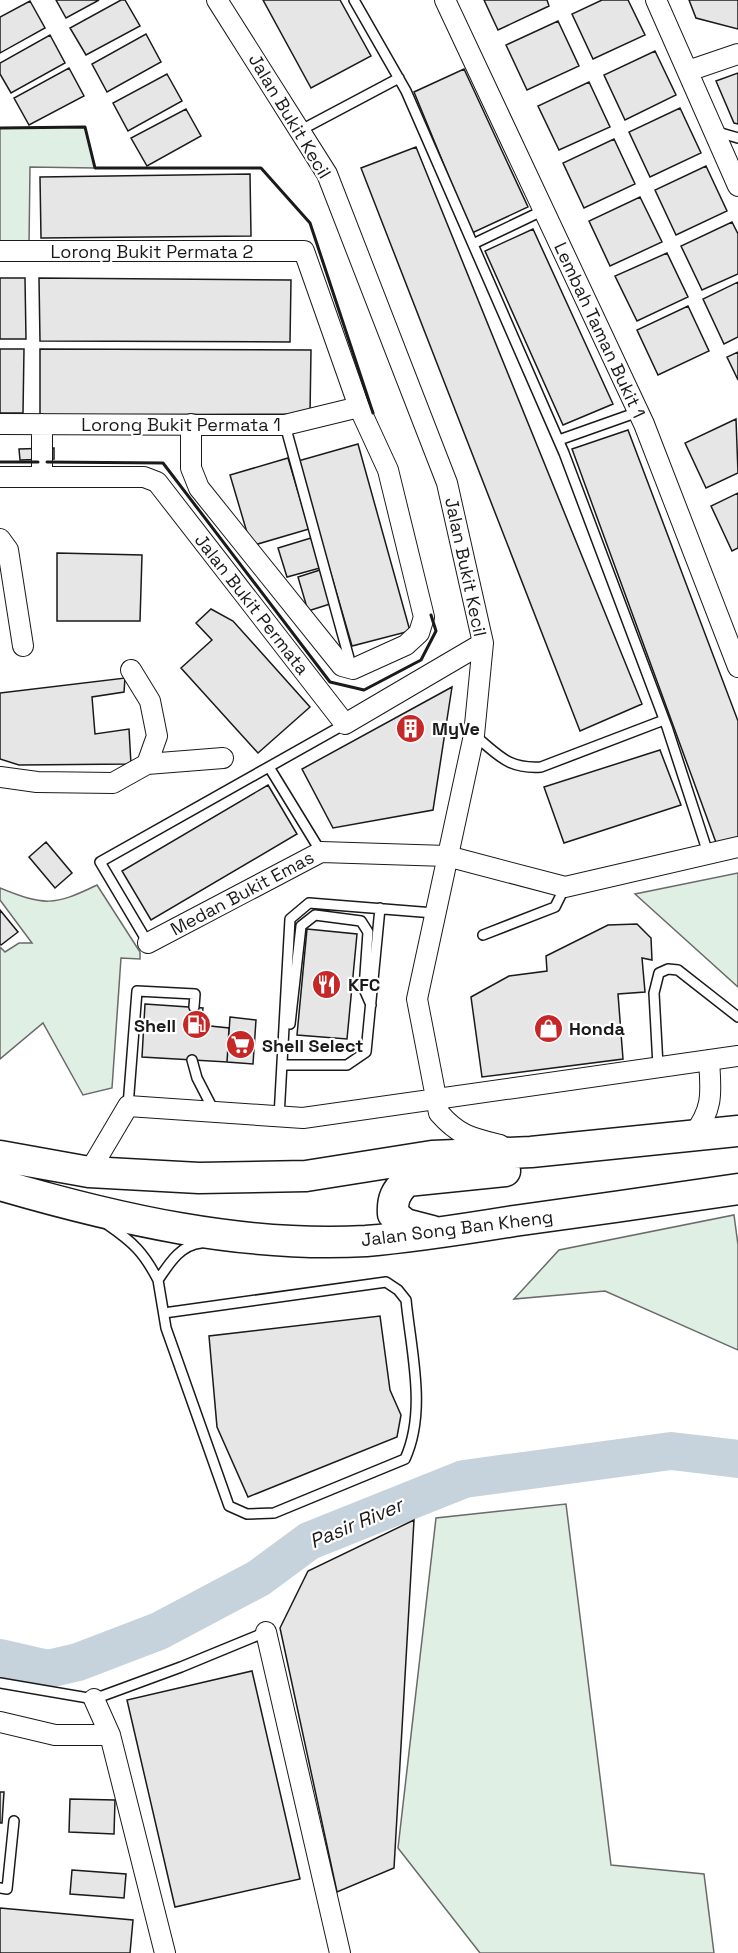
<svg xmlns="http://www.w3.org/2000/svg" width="738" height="1953" font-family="'Space Grotesk',sans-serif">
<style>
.green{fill:#e0efe3;stroke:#6a6a6a;stroke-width:1.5}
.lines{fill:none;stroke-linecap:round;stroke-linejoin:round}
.river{stroke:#c6d2dc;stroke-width:38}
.building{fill:#e6e6e6;stroke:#1a1a1a;stroke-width:1.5}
.service-casing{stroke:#1a1a1a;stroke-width:12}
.minor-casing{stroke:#1a1a1a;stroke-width:22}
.primary-casing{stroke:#1a1a1a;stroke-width:33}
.service{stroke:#fff;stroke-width:9}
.minor{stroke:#fff;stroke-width:20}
.primary{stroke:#fff;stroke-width:30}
.wall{stroke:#1a1a1a;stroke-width:3}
.labels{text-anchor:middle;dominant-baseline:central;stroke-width:4.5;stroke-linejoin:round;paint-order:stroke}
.street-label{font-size:18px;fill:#1a1a1a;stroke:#fff}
.poi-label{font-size:18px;font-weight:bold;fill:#1a1a1a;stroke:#fff;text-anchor:start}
.water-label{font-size:20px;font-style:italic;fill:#1a1a1a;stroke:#fff}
</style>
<rect width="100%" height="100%" fill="#fff"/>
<path class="green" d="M85,127L95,168L30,167L29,246L0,245V128Z
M738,873V987L635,894Z
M97,885L140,952V959L121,958L112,1088L83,1095L43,1023L0,1059V947L5,952L19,943H32L0,900V888C44,906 54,906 97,885Z
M734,1215L738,1245V1350L605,1291L514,1299L559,1250Z
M566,1504L611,1865L704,1874L714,1953H480L398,1848L436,1518Z"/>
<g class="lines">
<path class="river" d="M0,1658L48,1669L78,1662L159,1631L259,1578L309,1541L464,1479L671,1451L738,1459"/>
</g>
<path class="building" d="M56,0H99L66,18Z
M121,0H125L140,26L86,55L70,28Z
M263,0H340L371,56L311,88Z
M484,0H547L549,6L498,30Z
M602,0H628L645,35L593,59L572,14Z
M689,0H738V29L696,18Z
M30,1L45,28L0,53V17Z
M558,21L579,66L527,90L506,45Z
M146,34L161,62L107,92L92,64Z
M50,35L65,63L11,93L0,74V63Z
M655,51L676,95L625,120L604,75Z
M69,68L84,96L29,125L14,98Z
M464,69L528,207L472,233L414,92Z
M738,73V124L734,123L716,81Z
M167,74L182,101L128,131L113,103Z
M589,82L610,127L559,150L538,106Z
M680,108L701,153L650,177L629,132Z
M186,109L201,136L147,166L131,138Z
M614,139L635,184L584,208L563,163Z
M416,147L642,704L580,731L361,168Z
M706,166L727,211L676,235L655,190Z
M250,174L251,236L41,238L40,177Z
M640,197L662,242L610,266L589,221Z
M732,222L738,234V274L702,290L681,246Z
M533,229L613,404L563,425L485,251Z
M667,253L688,297L637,321L615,276Z
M0,278H25L26,339H0Z
M39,278L291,280L290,342L40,341Z
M738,282V337L724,344L703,299Z
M688,306L709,351L658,375L637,330Z
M0,349H24L23,413H0Z
M40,349L311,350L310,414L40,415Z
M738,352V380L727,357Z
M736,419L738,473L706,488L685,443Z
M628,430L738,721V840L718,848L572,449Z
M358,444L410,631L352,646L298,461Z
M54,448V459L20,460L19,449Z
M288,458L309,529L251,546L230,475Z
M738,493V548L732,551L711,506Z
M311,538L320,568L287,577L278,548Z
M57,553L142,555L140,621H57Z
M320,570L330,604L308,611L298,577Z
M211,609L233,621L310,707L258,753L181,668L212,640L196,623Z
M125,678L124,692L92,697L95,734L129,729L131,764L19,765L0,759V693Z
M452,687L433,810L333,828L302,769Z
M660,750L681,805L564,843L544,787Z
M268,785L297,834L151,920L122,871Z
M46,842L72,873L55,888L29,857Z
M0,910L18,932L1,945L0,944Z
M637,924L651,938L652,960L642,958L645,992L618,994L623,1059L482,1077L471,997L509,976L547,971L546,956L608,925Z
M307,929L357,934L347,1039L297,1035Z
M145,1004L203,1008L201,1025L229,1028L227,1062L142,1057Z
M230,1017L256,1020L253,1064L227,1062Z
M380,1316L390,1390L401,1415L397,1437L248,1497L217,1427L209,1336Z
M414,1520L394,1868L337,1892L280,1628L308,1571Z
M252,1671L300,1879L175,1907L127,1700Z
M0,1792H4L2,1823H0Z
M70,1799L115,1800L114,1834L69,1832Z
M72,1870L126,1874L124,1898L70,1894Z
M0,1908L133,1920L130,1953H0Z"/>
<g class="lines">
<defs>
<path id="service" d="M354,0L406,91L564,453L667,727L708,853
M301,130L399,78
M714,131L738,138
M473,244L544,210
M285,425L352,669
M559,440L638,412
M474,735C499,755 507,769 541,767L664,720
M269,767L321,852
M483,935L555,907L565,887
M148,943L100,862L345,724
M290,1024L301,926L315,915L361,921L368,932L364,989L371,1005
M192,1060L197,1078L214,1111
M283,1065H347L366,1052L380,908
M658,1066L654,993L659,973L668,969L678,970L738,1017
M128,1106L137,991L195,994L194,1007
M279,1117L290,919L309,903L434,913
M108,1225C133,1242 144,1253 158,1280C169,1264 180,1245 201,1243
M158,1280L166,1328L229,1506L247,1514L274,1513L405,1459C427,1411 411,1351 406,1300L398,1290L386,1282L164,1313
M0,1683L94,1699L181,1667L266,1632
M0,1888L7,1889L14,1821"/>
<path id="minor" d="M217,0L327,174L447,483L483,643L474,735L417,999L439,1113C459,1136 472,1138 500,1145
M445,0L644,424L738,667
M656,0L738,186
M688,71L738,54
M0,251H304L359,407L388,470L424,617L419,633L406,645L353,669L342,666L199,488L191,468V424
M0,424L285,425L359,407
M42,424V477
M0,477H144L157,482L345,724L483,643
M0,539L8,550L23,646
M147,764L223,758
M0,777L37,782L113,783L147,764L157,736L150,701L131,670
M148,943L321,852L447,856L565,887L738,847
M693,1135C714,1108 711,1092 709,1060
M89,1172L128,1106L303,1118L738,1056
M266,1632L340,1953
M94,1699L110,1735L165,1953
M0,1722L55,1735H110"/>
<path id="primary" d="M0,1156L89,1172L199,1178L306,1176L432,1156L531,1152L738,1131
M0,1185C117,1219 242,1248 366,1241C415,1237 465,1229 514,1221C589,1211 663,1200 738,1189
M432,1231L405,1224L393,1214C392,1199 396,1191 407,1181L505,1171"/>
</defs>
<use href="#service" class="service-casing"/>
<use href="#minor" class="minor-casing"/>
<use href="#primary" class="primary-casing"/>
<use href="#service" class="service"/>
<use href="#minor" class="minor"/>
<use href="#primary" class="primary"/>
<path class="wall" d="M0,128L85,127L95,168H261L310,223L373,413
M0,462H38
M47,462L163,463L330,682L364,690L421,660L436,631L431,615"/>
</g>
<defs>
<symbol id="building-disc" viewBox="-11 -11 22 22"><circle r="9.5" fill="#c62828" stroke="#fff"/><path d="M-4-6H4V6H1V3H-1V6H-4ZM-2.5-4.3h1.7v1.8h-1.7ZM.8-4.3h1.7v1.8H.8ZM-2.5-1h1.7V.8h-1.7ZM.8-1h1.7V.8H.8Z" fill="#fff"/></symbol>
<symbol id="restaurant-disc" viewBox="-11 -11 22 22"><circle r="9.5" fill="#c62828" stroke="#fff"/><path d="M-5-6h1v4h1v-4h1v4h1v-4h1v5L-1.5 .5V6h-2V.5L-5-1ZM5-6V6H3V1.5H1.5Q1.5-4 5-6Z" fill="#fff"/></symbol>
<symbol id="fuel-disc" viewBox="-11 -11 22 22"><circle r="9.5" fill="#c62828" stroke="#fff"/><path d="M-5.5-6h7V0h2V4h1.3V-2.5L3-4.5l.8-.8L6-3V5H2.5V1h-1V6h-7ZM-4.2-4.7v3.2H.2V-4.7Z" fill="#fff"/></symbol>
<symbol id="shop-disc" viewBox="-11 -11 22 22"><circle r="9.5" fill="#c62828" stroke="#fff"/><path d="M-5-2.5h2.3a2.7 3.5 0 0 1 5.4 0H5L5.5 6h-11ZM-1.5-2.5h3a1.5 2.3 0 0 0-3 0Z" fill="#fff"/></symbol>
<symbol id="supermarket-disc" viewBox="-11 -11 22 22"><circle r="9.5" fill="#c62828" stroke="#fff"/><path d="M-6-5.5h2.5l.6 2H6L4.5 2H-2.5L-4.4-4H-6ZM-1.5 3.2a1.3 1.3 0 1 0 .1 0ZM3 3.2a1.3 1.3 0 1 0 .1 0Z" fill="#fff"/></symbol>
</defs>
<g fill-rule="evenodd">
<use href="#building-disc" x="394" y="712" width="33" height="33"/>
<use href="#restaurant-disc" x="310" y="968" width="33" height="33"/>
<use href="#fuel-disc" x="180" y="1008" width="33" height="33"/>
<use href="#shop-disc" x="532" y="1012" width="33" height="33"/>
<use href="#supermarket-disc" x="224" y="1028" width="33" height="33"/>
</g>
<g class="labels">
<g class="street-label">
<text transform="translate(290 116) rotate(59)">Jalan Bukit Kecil</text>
<text x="152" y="251">Lorong Bukit Permata 2</text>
<text transform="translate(600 330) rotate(65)">Lembah Taman Bukit 1</text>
<text x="181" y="424">Lorong Bukit Permata 1</text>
<text transform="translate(466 567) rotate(78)">Jalan Bukit Kecil</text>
<text transform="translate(252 604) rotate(52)">Jalan Bukit Permata</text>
<text transform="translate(242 893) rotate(-28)">Medan Bukit Emas</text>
<text transform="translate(457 1228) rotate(-7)">Jalan Song Ban Kheng</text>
</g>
<g class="poi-label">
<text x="432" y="728">MyVe</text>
<text x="348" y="984">KFC</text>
<text x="176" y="1025" text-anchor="end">Shell</text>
<text x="569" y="1028">Honda</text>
<text x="262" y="1045">Shell Select</text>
</g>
<g class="water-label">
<text transform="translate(356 1523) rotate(-23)">Pasir River</text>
</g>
</g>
</svg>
